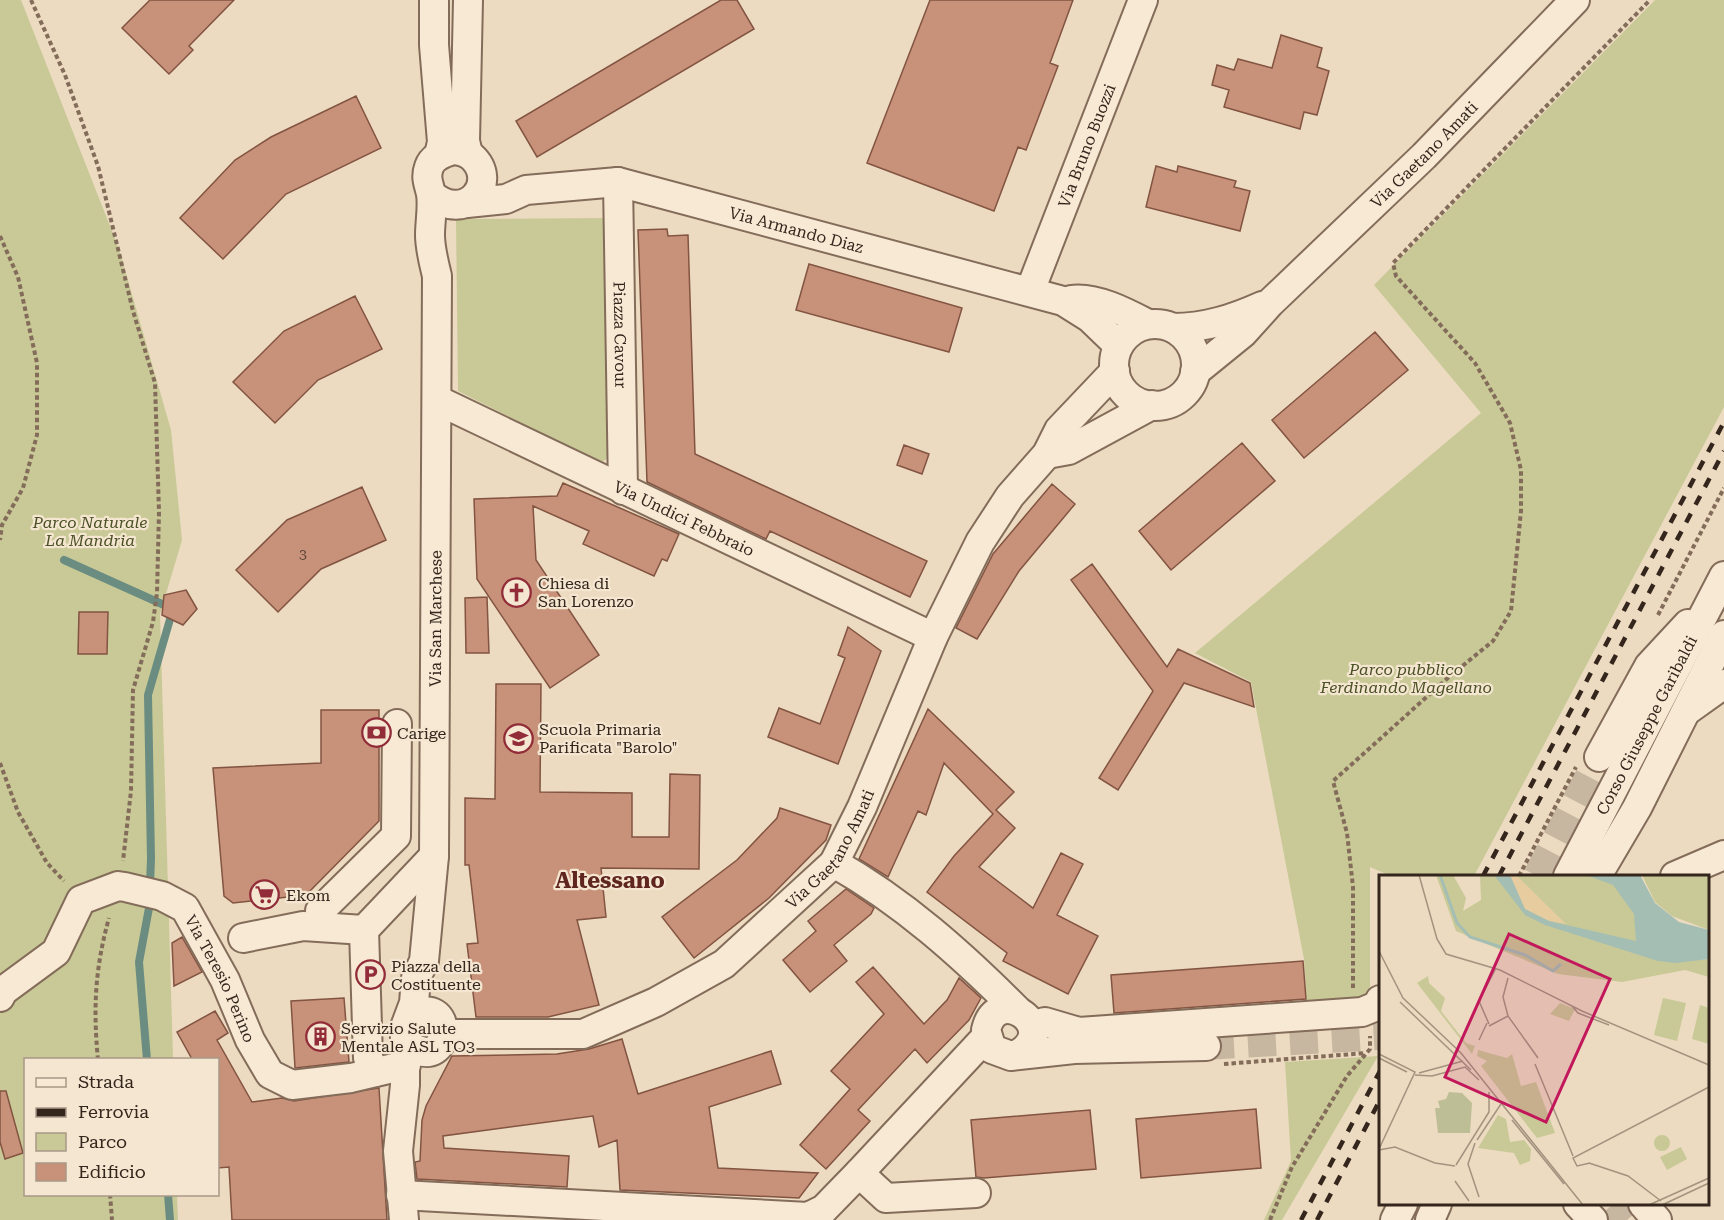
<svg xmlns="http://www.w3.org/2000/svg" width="1724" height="1220" font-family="'Roboto Serif',serif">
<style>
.green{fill:#c8c996}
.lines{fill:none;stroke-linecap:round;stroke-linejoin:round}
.stream{stroke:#6b8c80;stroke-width:8}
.building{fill:#c89179;stroke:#825441;stroke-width:1.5}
.minor-tunnel{stroke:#c7b7a0;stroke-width:28;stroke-dasharray:28 14;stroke-linecap:butt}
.minor-casing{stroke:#846c5a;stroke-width:32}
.path{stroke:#846c5a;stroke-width:4;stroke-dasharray:4.5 3;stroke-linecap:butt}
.minor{stroke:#f7e9d4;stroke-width:28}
.rail{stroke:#35261d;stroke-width:4.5;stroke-dasharray:10 10;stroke-linecap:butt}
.labels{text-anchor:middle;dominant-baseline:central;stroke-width:4.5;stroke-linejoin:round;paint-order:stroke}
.number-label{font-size:14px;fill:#5a4134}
.street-label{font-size:16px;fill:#35261d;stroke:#f4e6d0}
.park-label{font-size:16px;font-style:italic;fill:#4a5025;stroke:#f4e6d0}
.poi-label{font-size:16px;fill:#35261d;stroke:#f4e6d0;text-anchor:start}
.district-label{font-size:22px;font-weight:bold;fill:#5f251f;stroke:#f4e6d0}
.inset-river{fill:none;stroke:#a4beb4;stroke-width:3}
.inset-road{fill:none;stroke:#a3937f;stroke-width:1.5}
.view{fill:#c2185b;fill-opacity:0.15;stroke:#c2185b;stroke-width:3}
.inset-edge{fill:none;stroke:#35261d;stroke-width:3}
</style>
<rect width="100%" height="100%" fill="#ecdbc1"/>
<path class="green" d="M0,0H21L119,249L171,430L182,540L160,614L173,1059L26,1060V1194L177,1195L178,1220H0Z
M1655,0H1724V407L1474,876H1391L1370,867V1001L1307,1006L1304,959L1251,682L1195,653L1481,413L1374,285Z
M605,218L620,451L600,463L458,391L456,219Z
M1378,1056L1282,1220H1264L1291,1161L1285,1062Z"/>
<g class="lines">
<path class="stream" d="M64,560L173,609L148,695L151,859L149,908L139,962L147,1060
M168,1194L170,1220"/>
</g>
<path class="building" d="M150,0H234L189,46L193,50L169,74L122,28Z
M721,0H737L754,29L537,157L516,121Z
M930,0H1073L1050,63L1058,66L1026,150L1018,147L994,211L867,163Z
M1281,35L1322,48L1317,67L1329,71L1317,115L1304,112L1300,129L1224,107L1229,90L1212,85L1217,65L1234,70L1238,59L1272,68Z
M356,96L381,148L286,194L223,259L180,218L235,160L271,137Z
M1156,166L1177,172L1178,166L1236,181L1234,187L1250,191L1240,231L1146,207Z
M667,229L668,236L688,235L695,454L927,561L910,597L770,531L766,539L647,482L638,230Z
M809,264L962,308L949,352L796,310Z
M355,296L382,349L318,380L275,423L233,382L284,331Z
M1375,332L1408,370L1304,458L1272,420Z
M1242,443L1275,481L1171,570L1139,531Z
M904,445L929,454L922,474L897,465Z
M563,483L679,534L667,561L662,559L654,576L583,544L589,531L533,506L536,560L599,655L550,688L477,579L474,499L557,496Z
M1052,484L1075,504L1019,571L977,639L956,628L993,554Z
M362,487L386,540L321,569L278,612L236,570L287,520Z
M1092,564L1167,667L1178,649L1250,683L1254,707L1184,683L1118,790L1099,778L1153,691L1071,580Z
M186,590L197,609L183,625L162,615L164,595Z
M487,597L489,653H466L465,598Z
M79,612H108L107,654H78Z
M848,627L881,651L838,764L768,737L779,708L820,724L845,658L838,655Z
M496,684H541L540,792L632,793V837H669L670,774L700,775L699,869L601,868L606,917L577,920L599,1005L548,1017H476L467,944L478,943L469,865H465V798L495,799Z
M928,709L1014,792L996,810L1015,828L979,867L1033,908L1061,853L1083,864L1057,915L1098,936L1068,994L1003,961L1007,953L927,892L954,856L993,814L944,763L926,815L918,811L888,877L859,859Z
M321,710H379V821L306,895L233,903L224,896L213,768L321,763Z
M780,808L831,825L826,840L769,898L694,958L662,917L737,860L777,818Z
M846,889L874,908L871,914L834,945L847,961L810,992L783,960L816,931L808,921Z
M182,937L202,972L174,986L172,943Z
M1303,961L1306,999L1114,1013L1111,975Z
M873,967L924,1024L947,1000L959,978L981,998L969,1020L927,1063L915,1049L858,1110L870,1121L826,1169L800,1145L850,1089L831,1071L884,1014L856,982Z
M344,998L349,1062L295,1068L291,1001Z
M215,1011L228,1033L217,1040L252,1102L282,1098L294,1101L379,1088L387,1220H232L229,1167L218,1168V1059H192L177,1032Z
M622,1039L638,1094L771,1051L781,1084L709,1107L718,1168L818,1173L799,1198L620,1190L617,1140L599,1147L593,1116L443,1136L444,1148L569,1156L567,1187L417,1179L415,1162L420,1161L422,1120L426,1106L452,1056L557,1054L589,1049Z
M0,1091H6L23,1153L5,1159L0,1142Z
M1256,1109L1261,1168L1141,1178L1136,1119Z
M1090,1110L1096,1169L984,1178L976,1177L971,1120Z"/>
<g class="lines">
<path class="minor-tunnel" d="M1537,876L1599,757
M1206,1046L1380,1036
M1613,1204L1627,1220"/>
<defs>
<g id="minor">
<path d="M434,0V45L442,142L439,155"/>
<path d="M468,0L465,141L468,154"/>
<path id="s1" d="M618,182L623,490"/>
<path id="s2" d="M467,203L506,199L526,190L618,182L1063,301L1090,318L1118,345"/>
<path id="s3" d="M1030,291L1143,0"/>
<path d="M1071,300C1095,296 1127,313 1148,324"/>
<circle cx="1155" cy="365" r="41"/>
<path d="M1173,328C1205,328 1233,319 1262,306"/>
<path id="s4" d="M1195,372L1243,333L1270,303L1424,156L1575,0"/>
<path id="s5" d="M437,400L933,637"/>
<path d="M1047,454L1069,450L1152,405"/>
<path d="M1689,709L1724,684"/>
<path d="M1599,757L1649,666L1688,624"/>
<path d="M834,863C903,902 961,954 1017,1010"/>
<path id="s6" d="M1568,876L1724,576"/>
<path d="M1597,876L1637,808L1724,635"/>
<path d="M1675,876L1724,855"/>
<path d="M320,911L396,836L397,724"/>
<path d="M243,938L303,926L364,930"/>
<path id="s7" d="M0,997L3,991L56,952L81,900L118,886L125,887L162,896L185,908L225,980L250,1040L270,1074L292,1085L351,1078L406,1065"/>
<path d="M1032,1026L1045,1022L1079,1032L1362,1012L1379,1005L1380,1000"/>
<path id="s8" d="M445,1034H583L656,1002L724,964L834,863L862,807L933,637L980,542L1010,496L1047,454L1059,430L1115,371"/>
<path d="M405,1037L409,1045C454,1077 455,986 409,1019"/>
<path d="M1018,1054C1062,1028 997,982 986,1030L992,1049L1011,1056L1074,1049L1206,1046"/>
<path d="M375,1072L368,1058L364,930L434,856"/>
<path d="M859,1173L886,1198L976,1193"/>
<path d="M401,1195L808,1217L824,1209L859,1173L986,1037"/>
<path d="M1578,1204L1593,1220"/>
<path d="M1643,1204L1657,1220"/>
<path id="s9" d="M404,1220L398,1151L405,1085V1027L414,1003L416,978L424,961L434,856L437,276C434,263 430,249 430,235C430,222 433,207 431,194C429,184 425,178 429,167C432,158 441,154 450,151C456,149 466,152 471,156C501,182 465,225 431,194"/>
<path d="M1395,1220L1403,1204"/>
<path d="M1430,1220L1437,1204"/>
</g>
</defs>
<use href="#minor" class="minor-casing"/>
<path class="path" d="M31,0L65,75L98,166L133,311L155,383L159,512L157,593L153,622L133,690L131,791L123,861
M0,236L18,277L37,363V435L23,488L2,525L0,540
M1658,615L1724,488
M0,763L18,812L47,863L64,881
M1519,876L1576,767
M1353,988V887L1347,833L1333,781L1449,677L1493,641L1511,611L1521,511V470L1510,423L1475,363L1396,276L1393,263L1650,0
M98,1060C93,1008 95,968 109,918
M1224,1064L1366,1053
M110,1194L112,1220
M1270,1220L1292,1167L1347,1076L1370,1049V1036"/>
<use href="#minor" class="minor"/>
<path class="rail" d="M1483,876L1724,422
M1499,876L1724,451
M1301,1220L1380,1071
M1317,1220L1380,1100"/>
</g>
<defs>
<symbol id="church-ring" viewBox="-11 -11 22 22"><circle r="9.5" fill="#f4e6d0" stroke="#912c38" stroke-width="1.5"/><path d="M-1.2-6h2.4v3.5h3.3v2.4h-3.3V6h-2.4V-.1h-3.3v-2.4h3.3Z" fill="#912c38"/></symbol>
<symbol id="bank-ring" viewBox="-11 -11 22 22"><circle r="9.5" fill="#f4e6d0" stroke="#912c38" stroke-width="1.5"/><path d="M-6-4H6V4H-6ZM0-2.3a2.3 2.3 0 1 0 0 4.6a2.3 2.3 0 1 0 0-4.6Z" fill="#912c38"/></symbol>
<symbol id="school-ring" viewBox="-11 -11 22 22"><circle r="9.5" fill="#f4e6d0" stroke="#912c38" stroke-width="1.5"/><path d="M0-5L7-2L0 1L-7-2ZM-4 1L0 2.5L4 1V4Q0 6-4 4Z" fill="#912c38"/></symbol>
<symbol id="supermarket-ring" viewBox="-11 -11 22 22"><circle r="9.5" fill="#f4e6d0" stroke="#912c38" stroke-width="1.5"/><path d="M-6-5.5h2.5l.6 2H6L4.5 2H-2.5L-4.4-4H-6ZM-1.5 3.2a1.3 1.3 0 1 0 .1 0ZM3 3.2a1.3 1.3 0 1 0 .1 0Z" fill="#912c38"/></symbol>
<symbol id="parking-ring" viewBox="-11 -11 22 22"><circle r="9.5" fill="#f4e6d0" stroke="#912c38" stroke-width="1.5"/><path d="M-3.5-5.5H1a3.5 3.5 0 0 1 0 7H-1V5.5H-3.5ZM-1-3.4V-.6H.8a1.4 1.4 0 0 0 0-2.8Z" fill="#912c38"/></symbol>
<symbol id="building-ring" viewBox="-11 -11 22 22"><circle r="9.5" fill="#f4e6d0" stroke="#912c38" stroke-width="1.5"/><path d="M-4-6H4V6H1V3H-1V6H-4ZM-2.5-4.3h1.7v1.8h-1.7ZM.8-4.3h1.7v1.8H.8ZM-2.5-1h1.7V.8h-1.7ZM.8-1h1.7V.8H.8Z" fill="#912c38"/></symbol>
</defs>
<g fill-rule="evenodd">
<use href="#church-ring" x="500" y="576" width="33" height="33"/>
<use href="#bank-ring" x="360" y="716" width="33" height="33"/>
<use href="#school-ring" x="502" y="722" width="33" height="33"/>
<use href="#supermarket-ring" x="248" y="878" width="33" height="33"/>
<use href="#parking-ring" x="354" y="958" width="33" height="33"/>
<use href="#building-ring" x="304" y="1020" width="33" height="33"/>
</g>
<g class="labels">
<g class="number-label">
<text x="303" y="554">3</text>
</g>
<g class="street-label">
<text stroke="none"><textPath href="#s3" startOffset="156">Via Bruno Buozzi</textPath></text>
<text stroke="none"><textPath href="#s4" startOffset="316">Via Gaetano Amati</textPath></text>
<text stroke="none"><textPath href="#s2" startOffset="338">Via Armando Diaz</textPath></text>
<text stroke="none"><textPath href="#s1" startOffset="153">Piazza Cavour</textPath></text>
<text stroke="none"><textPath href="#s5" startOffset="274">Via Undici Febbraio</textPath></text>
<text stroke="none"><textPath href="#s9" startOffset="606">Via San Marchese</textPath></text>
<text stroke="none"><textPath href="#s6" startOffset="170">Corso Giuseppe Garibaldi</textPath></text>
<text stroke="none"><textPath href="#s8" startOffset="454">Via Gaetano Amati</textPath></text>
<text stroke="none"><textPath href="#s7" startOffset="320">Via Teresio Perino</textPath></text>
</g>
<g class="park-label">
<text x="90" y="522">Parco Naturale<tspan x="90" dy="18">La Mandria</tspan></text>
<text x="1406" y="669">Parco pubblico<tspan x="1406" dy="18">Ferdinando Magellano</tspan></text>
</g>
<g class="poi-label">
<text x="538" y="583">Chiesa di<tspan x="538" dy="18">San Lorenzo</tspan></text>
<text x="539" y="729">Scuola Primaria<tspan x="539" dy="18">Parificata "Barolo"</tspan></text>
<text x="397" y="733">Carige</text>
<text x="286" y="895">Ekom</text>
<text x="391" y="966">Piazza della<tspan x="391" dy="18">Costituente</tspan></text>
<text x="341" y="1028">Servizio Salute<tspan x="341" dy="18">Mentale ASL TO3</tspan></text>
</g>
<g class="district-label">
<text x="610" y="880">Altessano</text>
</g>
</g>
<g transform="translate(1379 875)">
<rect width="330" height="330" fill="#ecdbc1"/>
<path d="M57,0H74L87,23L84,36L102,25L101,0H244L315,85L330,84V102L306,95L243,107L179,99L77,56ZM263,0H330V55L293,41L276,27ZM49,101L50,108L66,123L62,136L87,168L96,171L93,179L38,108ZM284,123L307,128L298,166L275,160ZM181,128L196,134L190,146L171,139ZM321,130L330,133V169L313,164ZM99,175L128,183L133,179L142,211L157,207L176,258L158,263L102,191L108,186L98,181ZM119,240L127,244L131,267L145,265L152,274L151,286L141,290L135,278L99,273ZM275 268a8 8 0 1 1 16 0a8 8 0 1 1-16 0ZM302,272L308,284L288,295L281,282Z" fill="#c8c996"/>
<path d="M130,0H137L187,49L170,46L146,34L136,22Z" fill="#e7cc9f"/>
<path d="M70,217L83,218L93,228L91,258H59L56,233H61L59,226L67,224Z" fill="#bdbe95"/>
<path d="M115,0H131L146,34L170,46L257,66L255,39L234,10L207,0H261L276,28L300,47L330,55V84L296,88L279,86L166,50L146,40Z" fill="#a4beb4"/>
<path class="inset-river" d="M61,0L78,48L91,62L146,80L174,96L182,89"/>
<path class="inset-road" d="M40,0L58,64L67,79L121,95L203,136L330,190M0,76L24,123L82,178L204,330M129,103L124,122L129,141L159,183M21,127L92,195M193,131L199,138L230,150M110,149L100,126L117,93M110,151L129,141M100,165L108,148M0,179L36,197L0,274M0,183L28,197M156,189L194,281M40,198L84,186M36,200L53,201L86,192L100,205M133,245L185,309M98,265L122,229M96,268L89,289L100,322M0,275L16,272L56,288L76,291M210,288L249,301L282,326M211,288L198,291L194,283L330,212M77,290L110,237V217M76,306L90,326M270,330L330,303M283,330L330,308"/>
<path class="view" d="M130,59L231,104L167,247L66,202Z"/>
<rect width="330" height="330" class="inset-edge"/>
</g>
<rect x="24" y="1058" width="195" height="138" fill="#f4e6d0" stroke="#a89988" stroke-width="1.5"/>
<rect x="36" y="1078" width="30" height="9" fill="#f7e9d4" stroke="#a89988" stroke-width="1.5"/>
<text x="78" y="1088" font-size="18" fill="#35261d">Strada</text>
<rect x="36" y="1108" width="30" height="9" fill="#35261d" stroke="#a89988" stroke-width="1.5"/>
<text x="78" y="1118" font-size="18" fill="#35261d">Ferrovia</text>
<rect x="36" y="1133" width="30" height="18" fill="#c8c996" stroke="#a89988" stroke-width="1.5"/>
<text x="78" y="1148" font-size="18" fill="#35261d">Parco</text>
<rect x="36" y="1163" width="30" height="18" fill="#c89179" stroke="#a89988" stroke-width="1.5"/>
<text x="78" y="1178" font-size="18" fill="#35261d">Edificio</text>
</svg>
